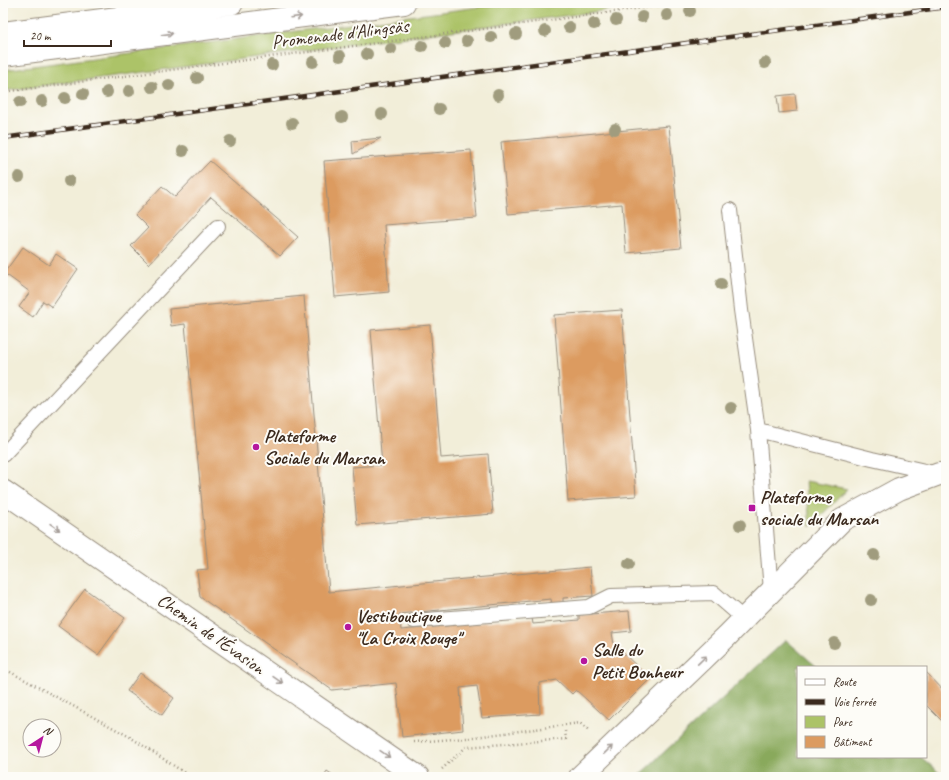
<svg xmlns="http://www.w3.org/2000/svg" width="949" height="780" font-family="Caveat,sans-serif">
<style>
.green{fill:#acc367;stroke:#747642}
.forest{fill:#89a95c;stroke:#626a3d}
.building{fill:#dc9b60}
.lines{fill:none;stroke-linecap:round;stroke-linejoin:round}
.service-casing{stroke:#968c7c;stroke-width:16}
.minor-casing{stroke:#968c7c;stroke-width:24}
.secondary-casing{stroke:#968c7c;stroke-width:24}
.path{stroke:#968c7c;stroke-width:2.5;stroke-dasharray:1 3;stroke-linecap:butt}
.service{stroke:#fff;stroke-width:14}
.minor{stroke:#fff;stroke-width:22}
.secondary{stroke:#fff;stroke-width:22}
.rail-casing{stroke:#3b2a1e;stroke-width:4.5}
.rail{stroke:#fdfcf7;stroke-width:3;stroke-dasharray:9;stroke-linecap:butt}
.tree{fill:#a09c7e}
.oneway{stroke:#a79f9a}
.poi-dot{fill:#b5179e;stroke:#fdfcf7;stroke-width:1.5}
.labels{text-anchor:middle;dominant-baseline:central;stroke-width:4;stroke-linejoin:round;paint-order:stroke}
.street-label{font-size:19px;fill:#3b2a1e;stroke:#fdfcf7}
.poi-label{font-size:19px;font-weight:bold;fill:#3b2a1e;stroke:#fdfcf7;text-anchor:start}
</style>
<rect width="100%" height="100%" fill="#fdfcf7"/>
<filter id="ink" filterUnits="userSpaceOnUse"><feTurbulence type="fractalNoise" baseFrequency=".025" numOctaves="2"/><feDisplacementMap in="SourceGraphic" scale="8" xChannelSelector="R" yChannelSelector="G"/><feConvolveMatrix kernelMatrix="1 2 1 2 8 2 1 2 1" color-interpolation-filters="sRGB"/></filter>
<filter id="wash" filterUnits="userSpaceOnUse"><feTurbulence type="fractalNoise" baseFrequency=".012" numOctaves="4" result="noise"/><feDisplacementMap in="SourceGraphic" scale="16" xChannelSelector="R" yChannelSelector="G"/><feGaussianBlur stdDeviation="0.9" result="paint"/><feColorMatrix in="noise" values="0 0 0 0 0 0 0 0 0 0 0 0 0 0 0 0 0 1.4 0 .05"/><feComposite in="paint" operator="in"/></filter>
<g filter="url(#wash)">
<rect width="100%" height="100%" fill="#f2eed9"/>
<path class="green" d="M509,3H661L3,91V70Z
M806,481L847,489L810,527Z"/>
<path class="forest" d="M786,640L817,667H798V757H921L944,777H637Z"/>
<g id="blocks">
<path class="building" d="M795,94L797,111L779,113L777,96Z
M669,126L681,248L626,253L622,204L508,214L501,142Z
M381,138L353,154L352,141Z
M471,150L477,218L384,225L389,292L335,297L324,161Z
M210,161L298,237L280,256L211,197L149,264L131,246L148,228L135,215L162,186L175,197Z
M23,247L49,265L56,254L78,269L52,307L43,301L33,317L19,307L30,292L4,273Z
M304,296L329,592L590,567L593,596L563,598V605L552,606L551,599L399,614L401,630L532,618L533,624L579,620V615L629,611L631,631L612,633L614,644L650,679L609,720L576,690L572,694L557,680L539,683L540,714L482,718L477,686L460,688L463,730L402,737L396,683L332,690L200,597L197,570L208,569L185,324L171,326L169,309Z
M622,310L636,496L568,501L554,315Z
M430,325L441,458L488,454L493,514L357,525L352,467L382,465L371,330Z
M85,589L125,618L98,655L58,626Z
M926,672L946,693V725L926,705Z
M140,673L174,698L162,715L127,691Z
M327,771L336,777H323Z"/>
</g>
</g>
<g filter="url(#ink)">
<use href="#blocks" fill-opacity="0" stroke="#968c7c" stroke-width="1"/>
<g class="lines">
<defs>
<path id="service" d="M730,210L741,310L758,430L771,591
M758,430L872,459L938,474
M3,455L218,226
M414,621L589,607L611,596L714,593L744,619"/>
<path id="minor" d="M3,491L418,777
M580,777L727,636L842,520L899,489L939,474H946"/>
<path id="secondary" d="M3,33L232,3
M3,55L404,3"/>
</defs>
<use href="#service" class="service-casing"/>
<use href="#minor" class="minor-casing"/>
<use href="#secondary" class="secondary-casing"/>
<path class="path" d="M3,92L681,3
M3,668L130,737L191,777
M414,742L467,738L580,723L590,731
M442,769L466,747L566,739L565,731"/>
<use href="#service" class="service"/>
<use href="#minor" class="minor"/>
<use href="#secondary" class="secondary"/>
<defs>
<path id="rail" d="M3,138L946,7"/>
</defs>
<use href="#rail" class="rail-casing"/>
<use href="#rail" class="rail"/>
</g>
<g class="tree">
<circle cx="690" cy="11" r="6"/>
<circle cx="667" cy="15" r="6"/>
<circle cx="642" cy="17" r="6"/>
<circle cx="616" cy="20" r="6"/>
<circle cx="594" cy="24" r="6"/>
<circle cx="569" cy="27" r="6"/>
<circle cx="545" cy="31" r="6"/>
<circle cx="516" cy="34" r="6"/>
<circle cx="491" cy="37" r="6"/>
<circle cx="467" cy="41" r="6"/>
<circle cx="445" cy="43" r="6"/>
<circle cx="422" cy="46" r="6"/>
<circle cx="391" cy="49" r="6"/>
<circle cx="367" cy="54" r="6"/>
<circle cx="340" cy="56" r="6"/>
<circle cx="313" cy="62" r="6"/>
<circle cx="765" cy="63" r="6"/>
<circle cx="272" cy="65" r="6"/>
<circle cx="197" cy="78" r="6"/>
<circle cx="169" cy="85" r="6"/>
<circle cx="152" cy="87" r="6"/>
<circle cx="129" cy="91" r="6"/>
<circle cx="107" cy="92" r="6"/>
<circle cx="83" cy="94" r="6"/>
<circle cx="498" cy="95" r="6"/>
<circle cx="65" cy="98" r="6"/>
<circle cx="42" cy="101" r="6"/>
<circle cx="20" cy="102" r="6"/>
<circle cx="439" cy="109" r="6"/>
<circle cx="382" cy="114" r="6"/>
<circle cx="342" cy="117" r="6"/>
<circle cx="292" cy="123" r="6"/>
<circle cx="615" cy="129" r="6"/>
<circle cx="230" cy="141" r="6"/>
<circle cx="183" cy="151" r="6"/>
<circle cx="19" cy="177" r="6"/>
<circle cx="69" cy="181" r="6"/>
<circle cx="721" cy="284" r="6"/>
<circle cx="731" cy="408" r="6"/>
<circle cx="740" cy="525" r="6"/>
<circle cx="874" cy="555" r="6"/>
<circle cx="629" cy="564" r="6"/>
<circle cx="871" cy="600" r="6"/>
<circle cx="834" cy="643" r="6"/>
</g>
<defs><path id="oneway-shaft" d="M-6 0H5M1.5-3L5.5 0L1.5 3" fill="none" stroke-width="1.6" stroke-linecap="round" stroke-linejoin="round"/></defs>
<g class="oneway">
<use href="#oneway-shaft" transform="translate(296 17) rotate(-7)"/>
<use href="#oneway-shaft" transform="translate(167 34) rotate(-7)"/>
<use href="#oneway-shaft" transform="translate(55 527) rotate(35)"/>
<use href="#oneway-shaft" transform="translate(702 660) rotate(-44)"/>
<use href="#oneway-shaft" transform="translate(278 680) rotate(35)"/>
<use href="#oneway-shaft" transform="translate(608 750) rotate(-44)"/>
<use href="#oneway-shaft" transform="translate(385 754) rotate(35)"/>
</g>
</g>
<g class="poi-dot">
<circle cx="256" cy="447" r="4"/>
<rect x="748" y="504" width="8" height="8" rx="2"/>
<circle cx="348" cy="627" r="4"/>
<circle cx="584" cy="661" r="4"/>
</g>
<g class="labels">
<g class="street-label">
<text transform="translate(340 34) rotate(-7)">Promenade d'Alingsäs</text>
<text transform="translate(211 634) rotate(35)">Chemin de l'Évasion</text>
</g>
<g class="poi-label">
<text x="264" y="436">Plateforme<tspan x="264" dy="22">Sociale du Marsan</tspan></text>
<text x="760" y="497">Plateforme<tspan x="760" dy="22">sociale du Marsan</tspan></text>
<text x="356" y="616">Vestiboutique<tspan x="356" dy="22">"La Croix Rouge"</tspan></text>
<text x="592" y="650">Salle du<tspan x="592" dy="22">Petit Bonheur</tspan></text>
</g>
</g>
<rect width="949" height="780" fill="none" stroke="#fdfcf7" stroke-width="16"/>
<rect x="797" y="666" width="130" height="92" fill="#fdfcf7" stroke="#afa8a0"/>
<rect x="805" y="679" width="20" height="6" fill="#ffffff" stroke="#afa8a0"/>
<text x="833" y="686" font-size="12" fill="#3b2a1e">Route</text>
<rect x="805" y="699" width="20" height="6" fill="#3b2a1e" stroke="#afa8a0"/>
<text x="833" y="706" font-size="12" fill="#3b2a1e">Voie ferrée</text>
<rect x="805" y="716" width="20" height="12" fill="#acc367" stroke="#afa8a0"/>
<text x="833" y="726" font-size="12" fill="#3b2a1e">Parc</text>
<rect x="805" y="736" width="20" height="12" fill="#dc9b60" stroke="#afa8a0"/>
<text x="833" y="746" font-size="12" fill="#3b2a1e">Bâtiment</text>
<g transform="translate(42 738) rotate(36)"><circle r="19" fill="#fdfcf7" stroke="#afa8a0"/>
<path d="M0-3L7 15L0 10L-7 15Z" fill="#b5179e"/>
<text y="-6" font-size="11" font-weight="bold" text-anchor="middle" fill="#3b2a1e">N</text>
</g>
<path d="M24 40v6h87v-6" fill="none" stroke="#3b2a1e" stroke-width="2"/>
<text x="30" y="40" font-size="12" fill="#3b2a1e" stroke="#fdfcf7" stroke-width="3" paint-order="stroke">20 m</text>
</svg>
